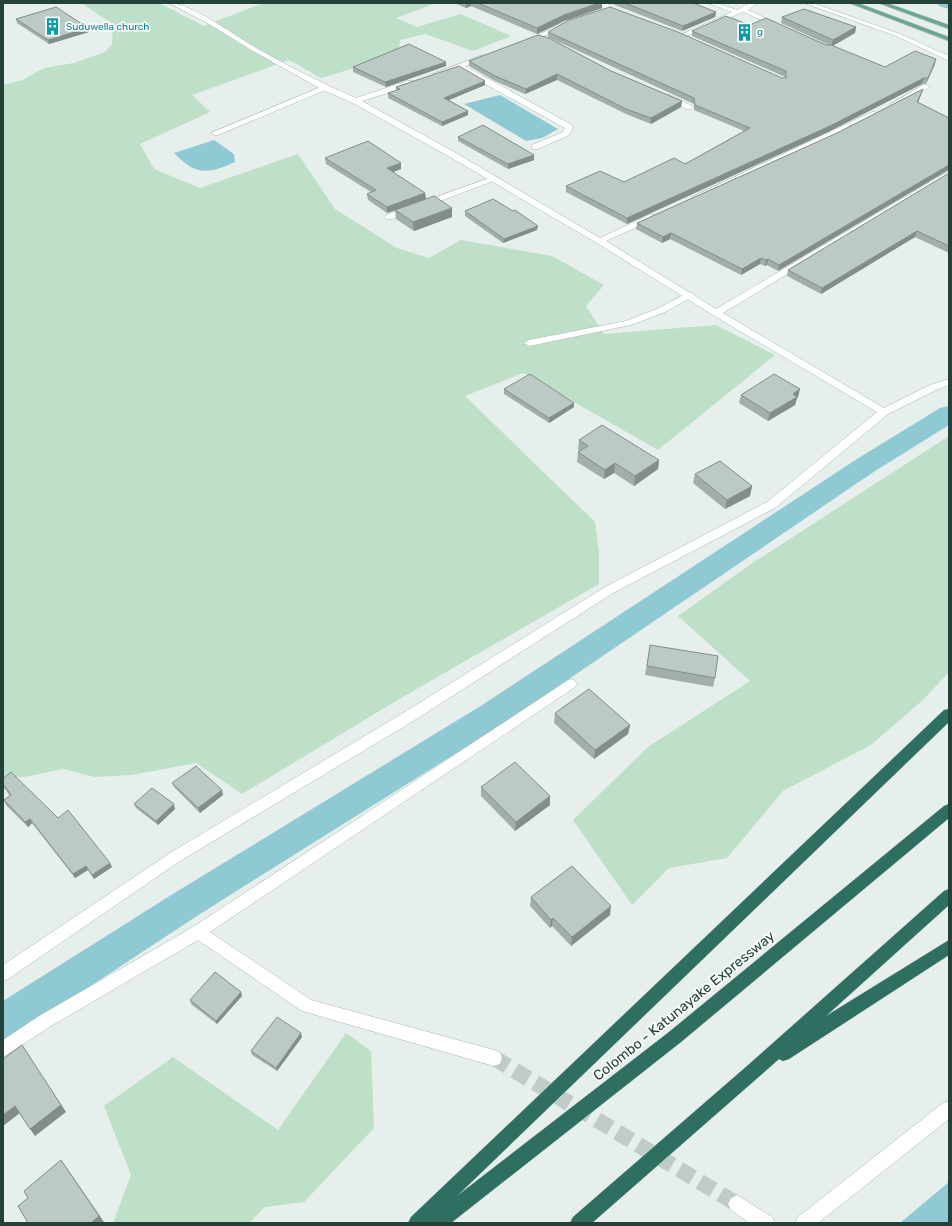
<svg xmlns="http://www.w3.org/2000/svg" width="952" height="1226" font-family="Rubik,sans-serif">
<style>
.green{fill:#bfe0c8}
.water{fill:#8ec9d4}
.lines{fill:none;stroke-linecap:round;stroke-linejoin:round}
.canal{fill:#8ec9d4;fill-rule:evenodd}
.street-tunnel{stroke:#bfccc8;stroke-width:16;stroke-dasharray:16 8;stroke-linecap:butt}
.lane-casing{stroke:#a8b8b2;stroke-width:1}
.street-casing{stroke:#a8b8b2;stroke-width:1}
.primary-casing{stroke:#c2cac8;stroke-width:1}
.highway-casing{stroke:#c2cac8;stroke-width:1}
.lane{fill:#fff;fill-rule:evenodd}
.street{fill:#fff;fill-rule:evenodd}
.primary{fill:#6aa596;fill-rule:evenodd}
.highway{fill:#2f6f62;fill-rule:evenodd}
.wall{fill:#a1aea9}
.shaded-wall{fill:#838d89}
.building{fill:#bbcac4;stroke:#838d89}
.labels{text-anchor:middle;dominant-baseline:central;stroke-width:3.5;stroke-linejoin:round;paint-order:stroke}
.far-culture-label{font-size:10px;fill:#0d838f;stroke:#f7fbf9;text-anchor:start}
.near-street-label{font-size:14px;fill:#24423a;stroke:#f7fbf9}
</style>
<rect width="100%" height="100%" fill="#e6efeb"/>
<path class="green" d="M81,3H159L204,26L263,3H433L434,4L396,18L417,27L461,14L511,36L473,51L425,34L400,40L398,55L321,78L289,60L192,95L210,112L140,144L154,169L200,188L298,154L335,209L397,248L429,258L461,240L552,256L604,285L586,306L604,334L716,325L775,355L658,450L523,373L465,396L595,522L599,553V584L401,698L242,794L196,763L132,775L95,777L63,769L24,777H3V85L22,80L44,68L74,63L105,52L112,44L113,24Z
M949,436V672L924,699L871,745L783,791L727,858L669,868L632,905L573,820L648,747L750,681L678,616L751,564Z
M346,1033L371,1051L374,1128L304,1202L265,1207L249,1223H113L131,1175L104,1106L173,1057L278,1130Z"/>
<path class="water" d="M500,95L558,129L542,138L526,141L464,104Z
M214,140L234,154L235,162C208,174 196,176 174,153Z
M949,1182V1223H900Z"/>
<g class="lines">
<path class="canal" d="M937,3H949V9L939,6Z
M949,406V425L875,471L501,725L200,914L16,1035L3,1040V1001L176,892L479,707L857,459L940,408Z"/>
<path class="street-tunnel" d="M494,1058L737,1204"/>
<defs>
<path id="lane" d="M323,86H326L330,88L218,135H215L211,133Z
M492,177H495L499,179L392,219H386L385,217L386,215Z
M689,292L692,293L694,295L692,297L665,312L631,325L529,346L524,343L529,340L626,321L659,308Z"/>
<path id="street" d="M169,3C191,3 237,37 258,49C290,67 323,84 356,98L407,81H413V85L362,101L456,153L600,238L649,215H655L656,217L655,219L606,241L716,309L949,171V176L723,313L884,408L930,385L949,379V385L938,389L888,414L775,508L613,593L418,718L180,861L8,979L3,981V965L170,853L408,710L605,587L767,502L877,412L713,315L597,243L450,157L353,103L323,90L253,51L209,24Z
M598,3H606L613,8L598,13H594V11L604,8Z
M708,3H717L737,10L750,3H757L748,10L782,26L777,27L743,12L684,37H680V35L732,12Z
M804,3H813L900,34L949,56V61L896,36Z
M560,24L565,25L540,38L535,37Z
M483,55L485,56V58L465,66L572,125L573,127L569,135L538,149H532V145L563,132L565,128L458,69L437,76L433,74Z
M923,85H926L930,87L898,106H892L891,104Z
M664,95H670L694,107L690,109H687L664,99Z
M872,112H875L879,114L699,199H696L692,197Z
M571,679L575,681L577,684L575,687L210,932L311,1000L494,1050L500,1052L502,1058L500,1064L494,1066L302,1011L198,940L51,1026L3,1057V1040L39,1016L193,927L567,681Z
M949,1101V1119L818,1223H795L798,1217L943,1103Z
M737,1195L772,1217L775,1223H750L731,1210L728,1204L731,1198Z"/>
<path id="primary" d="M849,3H858L949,37V41Z
M878,3H887L949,25V29Z"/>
<path id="highway" d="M949,709V722L457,1196L669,1032L944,806L949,804V818L681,1042L451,1223H408L411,1217L944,710Z
M949,889V905L826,1016L949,940V955L789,1059L783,1061L779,1059L592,1223H570L573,1217L747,1066L944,891Z"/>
</defs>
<use href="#lane" class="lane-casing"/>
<use href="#street" class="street-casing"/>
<use href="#primary" class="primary-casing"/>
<use href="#highway" class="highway-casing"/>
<use href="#lane" class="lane"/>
<use href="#street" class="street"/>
<use href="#primary" class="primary"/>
<use href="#highway" class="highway"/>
</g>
<path class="wall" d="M454,3H602V8L564,21L537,34L471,6L466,8Z
M610,3H693L716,12L715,17L682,31Z
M782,17L856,27L855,33L832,46L885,67L935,64L926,84H922L828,132L627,224L566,192V186L624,182L685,164L744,131L694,110V104L548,37V32L782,78H785V77L692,36V31L750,25L829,45L781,23Z
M16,19L88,28L89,32L49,44L17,23Z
M469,61L611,71L682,101L681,107L651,124L626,114L557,80L525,94L495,81L469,66Z
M446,66L386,87L353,72V67Z
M485,85L449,100L468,111V115L442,126L388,98V93L396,90V87Z
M923,89L918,102L949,118V170L778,271L767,265L765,266L760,264L741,275L670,239L662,243L636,229L637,223L837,133Z
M458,137L534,160L508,169L458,141Z
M325,158L401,169L393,172L425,193L426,199L452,217L414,231L396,219L395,210L399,209L387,213L368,200L367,194L371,192L326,164Z
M949,173V253L915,237L821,294L787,276L788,270Z
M465,211H513L537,230L503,243L465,216Z
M504,389L574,407L549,423L504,394Z
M741,395L798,397L797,398L795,405L768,421L739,403Z
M579,440L659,460L658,469L634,486L614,473L604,479L577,462L578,452L580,451L578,450Z
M695,474L752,486L750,496L725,509L693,483Z
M650,645L715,678L713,687L645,675Z
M555,713L630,725L628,734L594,759L554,723Z
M3,779L58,818L112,867L94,879L88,870L75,878L32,823L28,827L6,805L4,800L10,796L3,786Z
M172,783L222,790L223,795L200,813L174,787Z
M481,787L550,805L515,831L481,796Z
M134,804L175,809L158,825L136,808Z
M531,897L610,915L571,946L552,926L550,928L530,906Z
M241,992L242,996L217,1024L191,1004L190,1000Z
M302,1037L277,1071L252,1055L251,1051Z"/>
<path class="shaded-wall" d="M466,3H471V6L466,8Z
M599,3H602V8L564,21L537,34V28L564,15Z
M716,12L715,17L682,31L683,26Z
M856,27L855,33L831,47L833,40Z
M88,28L89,32L49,44L48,40Z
M936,59L935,64L926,84L928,78Z
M446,62V66L386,87L385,82Z
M557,74V80L525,94L526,89Z
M924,78L922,84L828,132L627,224V218Z
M485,81V85L444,102V98Z
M923,89L921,95L916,108L917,102Z
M682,101L681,107L651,124V118Z
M468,111V115L442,126V122Z
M534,155V160L508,169V164Z
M401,163V169L388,174L387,168Z
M949,165L948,170L778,271L779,265Z
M425,193L426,199L387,213V207Z
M452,208V217L414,231L413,222Z
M538,226L537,230L503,243L504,239Z
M917,231L915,237L821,294L822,288Z
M671,233L670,239L662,243L663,237Z
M761,258L760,264L741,275L742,269Z
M768,259L767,265L765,266L766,260Z
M800,389L798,397L797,398L795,405L768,421L770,413L793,394Z
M574,403V407L549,423V418Z
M659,460L658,469L634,486L635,476Z
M615,463L614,473L604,479L605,470Z
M752,486L750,496L725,509L727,500Z
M630,725L628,734L594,759L595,750Z
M222,790L223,795L200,813L198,808Z
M550,796V805L515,831L516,822Z
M174,804L175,809L158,825L156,821Z
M30,819L32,823L28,827L25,822Z
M110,863L112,867L94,879L92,875Z
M86,866L88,870L75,878L73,874Z
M611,906L610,915L571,946L572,937Z
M553,918L552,926L550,928L551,920Z
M241,992L242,996L217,1024L216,1021Z
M301,1033L302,1037L277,1071L276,1068Z
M27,1053L66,1112L35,1136L30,1129Z
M15,1106L20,1113L3,1126V1115Z
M61,1160L66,1167L104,1222L103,1223H91Z"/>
<path class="building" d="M478,3H599L564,15L537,28Z
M625,3H693L716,12L683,26Z
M56,7L88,28L48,40L16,19Z
M610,7L678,32L782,78H786V71L692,31L726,16L750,25L766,18L826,45H831L885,67L915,51L936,59L928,78H924L830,126L627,218L566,186L600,171L624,182L674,158L685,164L750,128L695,105L694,98L548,32L569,20Z
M804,9L856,27L833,40L782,17Z
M538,35L549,38L611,71L682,101L651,118L626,109L557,74L526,89L495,76L469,61Z
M409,44L446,62L385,82L353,67Z
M459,66L485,81L444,98L468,111L442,122L388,93L400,89L396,87Z
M923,89L917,102L949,118V165L779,265L768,259L766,260L761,258L742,269L671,233L663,237L637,223L837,133Z
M483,125L534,155L508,164L458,137Z
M368,141L401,163L387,168L425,193L387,207L367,194L376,190L325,158Z
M949,173V246L917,231L822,288L788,270Z
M434,196L452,208L413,222L395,210Z
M493,199L513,211L515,210L538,226L504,239L465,211Z
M530,374L574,403L549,418L504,389Z
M774,374L800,389L793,394L797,397L770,413L741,395Z
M602,425L659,460L635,476L615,463L605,470L578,452L588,446L579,440Z
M720,461L752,486L727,500L695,474Z
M650,645L718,656L715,678L647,666Z
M589,689L630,725L595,750L555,713Z
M515,762L550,796L516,822L481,787Z
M196,766L222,790L198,808L172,783Z
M11,772L58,818L68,810L110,863L92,875L86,866L73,874L30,819L25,822L4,800L11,795L3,784V779Z
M152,788L174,804L156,821L134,804Z
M572,866L611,906L572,937L553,918L551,920L531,897Z
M215,972L241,992L216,1021L190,1000Z
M277,1017L301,1033L276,1068L251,1051Z
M22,1045L61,1105L30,1129L15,1106L3,1115V1059Z
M61,1160L99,1216L91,1223H28L18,1206L28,1198L24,1191Z"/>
<defs>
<symbol id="building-bare" viewBox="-9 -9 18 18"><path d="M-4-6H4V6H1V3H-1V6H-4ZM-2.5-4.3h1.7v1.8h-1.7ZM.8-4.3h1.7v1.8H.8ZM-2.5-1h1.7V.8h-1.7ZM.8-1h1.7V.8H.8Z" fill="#0f9aa8" stroke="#f7fbf9" stroke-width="2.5" paint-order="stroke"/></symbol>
</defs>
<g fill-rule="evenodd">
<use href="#building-bare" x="40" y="14" width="25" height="25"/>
<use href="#building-bare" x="732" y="20" width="25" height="25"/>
</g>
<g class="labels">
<g class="far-culture-label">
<text x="66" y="27">Suduwella church</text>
<text x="757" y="32">g</text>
</g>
<g class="near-street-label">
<text transform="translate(684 1006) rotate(-39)">Colombo - Katunayake Expressway</text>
</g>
</g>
<rect width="952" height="1226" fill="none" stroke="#24423a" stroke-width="8"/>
</svg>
